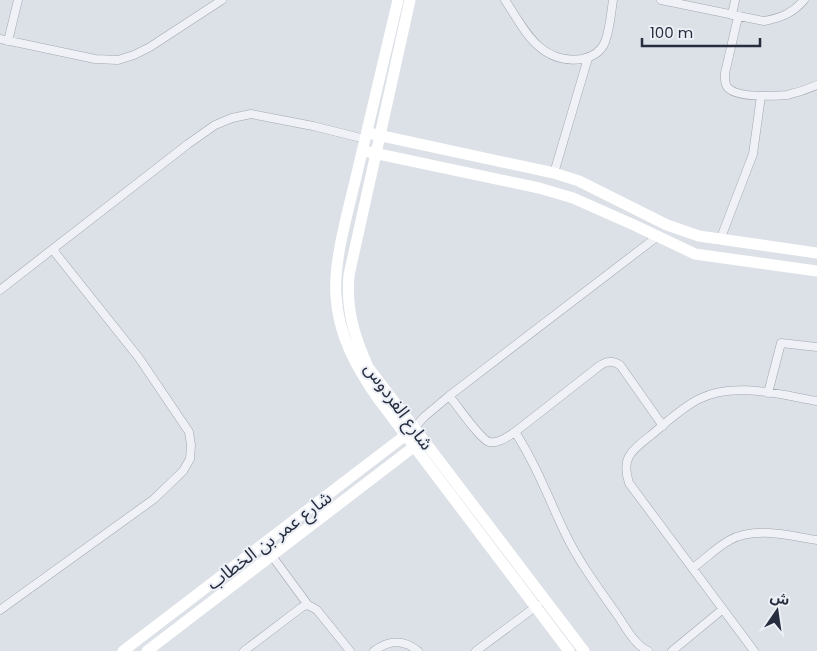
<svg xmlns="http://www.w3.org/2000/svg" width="817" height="651" font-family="Poppins,'Noto Sans Arabic',sans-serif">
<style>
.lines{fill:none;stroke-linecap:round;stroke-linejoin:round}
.street-casing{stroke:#a1a7b1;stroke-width:9}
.street{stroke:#eff1f6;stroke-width:8}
.secondary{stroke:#fff;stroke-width:11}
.labels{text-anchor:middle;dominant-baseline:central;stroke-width:4;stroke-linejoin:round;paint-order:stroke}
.street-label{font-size:18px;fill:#252d3f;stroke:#eceff5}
</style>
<rect width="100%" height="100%" fill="#dce0e7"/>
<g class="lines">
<defs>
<path id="street" d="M505,0C524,29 540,65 582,59C592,57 601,52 605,42C610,29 611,13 613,0
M661,0L764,21C781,18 793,13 804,0
M732,15L735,0
M738,17L725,73C725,78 724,84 728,88C738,98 773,96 787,95C796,93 808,89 817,85
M0,39L95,59L118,60L134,55L150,47L222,0
M8,41L18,0
M554,173L588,58
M720,240L753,154L761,96
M0,290L188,144L215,125L232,118L251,114L313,126L365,139
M768,393L781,343L817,347
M449,396C458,406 479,438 489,442C498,444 507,437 515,432L598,367C606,361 612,360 620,365L663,426
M414,428L424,417L449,396L658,236
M515,432C537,466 549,500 566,535C580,564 600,590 618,616C626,628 635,645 648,651
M272,556L308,605
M693,568C705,559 717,547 730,540C755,526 790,536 817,540
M0,610L154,499L183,471L190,459L191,445L189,432L139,358L53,250
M244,651L302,607L308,605L317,610L350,651
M374,651C389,640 403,639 418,651
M476,651L538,605
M672,651L723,609
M754,651L629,483C621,458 631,451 650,436C666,423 681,408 699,399C734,381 781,395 817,401"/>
</defs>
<use href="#street" class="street-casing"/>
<use href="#street" class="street"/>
<path class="secondary" d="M398,0C384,58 371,116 357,173C349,208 333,261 336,296C338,335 357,369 379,400L569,651
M410,0L349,275C346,310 354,335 368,367L584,651
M373,134L554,173L579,181L667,225L699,236L817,253
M369,152L539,188L573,198L634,225L695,254L817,271
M123,651L411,431
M147,651L420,442"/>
</g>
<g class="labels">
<g class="street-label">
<text transform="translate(399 406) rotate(54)">شارع الفردوس</text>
<text transform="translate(269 540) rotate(-37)">شارع عمر بن الخطاب</text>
</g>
</g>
<g transform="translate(777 611) rotate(13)" stroke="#eceff5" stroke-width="4" paint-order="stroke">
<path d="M0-4L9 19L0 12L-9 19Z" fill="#252d3f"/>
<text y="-8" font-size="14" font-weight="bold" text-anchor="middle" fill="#252d3f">ش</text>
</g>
<path d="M642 38v8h118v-8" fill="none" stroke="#252d3f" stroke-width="2.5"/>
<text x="650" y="38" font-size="15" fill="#252d3f" stroke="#eceff5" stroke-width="4" paint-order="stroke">100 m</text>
</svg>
